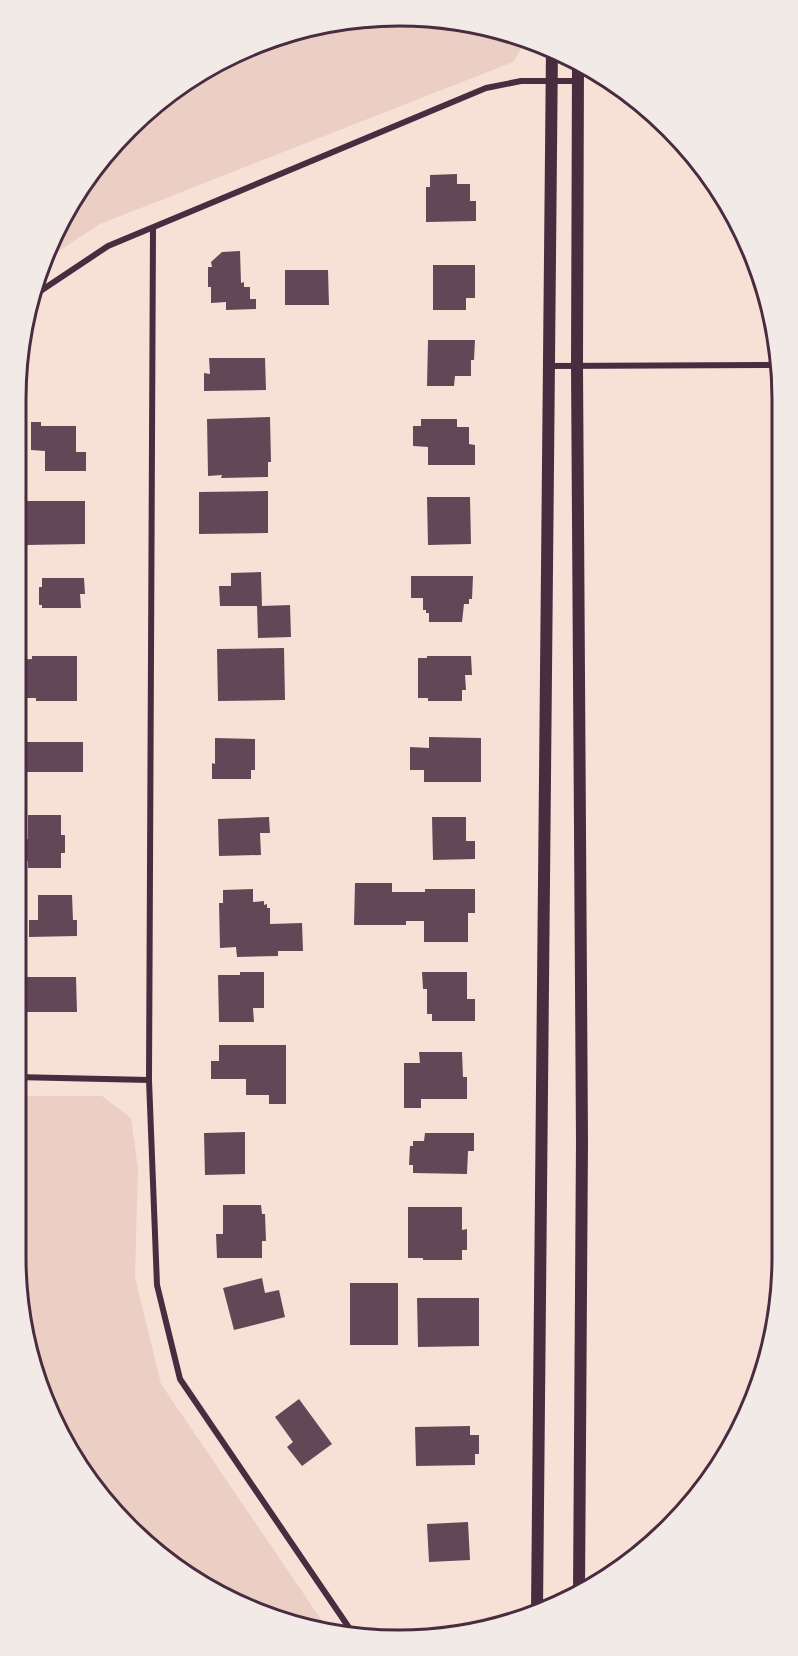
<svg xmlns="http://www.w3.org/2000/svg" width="798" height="1656" font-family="Roboto,sans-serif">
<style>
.green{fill:#ebcfc5}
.building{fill:#644757}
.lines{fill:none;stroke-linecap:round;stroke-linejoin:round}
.minor{stroke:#4a2c40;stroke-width:6}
.secondary{stroke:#4a2c40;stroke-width:12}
.rim{fill:none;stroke:#4a2c40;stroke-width:3}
</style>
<rect width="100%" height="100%" fill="#f7e1d7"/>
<path class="green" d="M399,15L527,40L513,62L100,224L42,262L44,252L128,127L252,44Z
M15,1096H102L131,1118L138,1168L135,1277L161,1384L331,1634H324L186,1576L95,1491L35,1381L15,1257Z"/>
<path class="building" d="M457,174V184H470V201H476V221L426,222V187H430V175Z
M240,251L241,283L244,282V287H250V299H256V309L226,310V302L211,303V287H208V267H212L211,262L222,252Z
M433,265H475V298H466V310H433Z
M285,270H328L329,305H285Z
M428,340H475L474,360H471V376H455L454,386H427Z
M209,358H265L266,390L204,391V373L210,374Z
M270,417L271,462H268V477L221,478L222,475L208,476L207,419Z
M421,419H457V427H469V444L475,445V465H428V447L413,446V426H421Z
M31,422H41V426H76V452H86V471H45V451L31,450Z
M268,491V533L199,534V492Z
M427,497H470L471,544L428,545Z
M26,501H85V544L27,545Z
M261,572L262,606L290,605L291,637L258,638L257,606H220L219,586H231V573Z
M411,576H473L472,599H469V604H464L462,622H429V613H426V610H423V598H411Z
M42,578H84L85,594H80L81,608H42V605H39V587H42Z
M284,648L285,700L218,701L217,649Z
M32,656H77V701H36V698H17V660L32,659Z
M427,656H471L472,675H465L466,690H462V701H428V698H418V658H427Z
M429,737L481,738V782H424V770H410V747L429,748Z
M215,738L255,739V770H251V779H212V763L215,764Z
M22,742H83V772H22Z
M28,815H61V835H65V853H61V868H28V861H15V839H28Z
M269,817L270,833H260L261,855L219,856L218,819Z
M432,817H466V841H475V859L433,860Z
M355,883H392V892H425V889H475V913H468V942H424V921H406V925H354Z
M253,889V902L264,901V905L267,904V908H270V924L302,923L303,951H278V956L237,957L236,947L220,948L219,903H223V890Z
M38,895H72L73,920H77V936L29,937V920H38Z
M240,972H264V1008H253L254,1022H219L218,975H240Z
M422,972H467V999H475V1021H432V1014H427V989H423Z
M26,977H76L77,1012H27Z
M219,1045H286V1104H269V1095H246V1079H211V1061H219Z
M419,1052H462L463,1077H467V1099H421V1108H404V1063H420Z
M245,1132V1174L205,1175L204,1133Z
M425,1133H474V1151H468L467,1174L413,1173V1165H409L410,1146H413V1141H424Z
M223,1205H261L262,1214H265L266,1241H262V1258H217L216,1234H223Z
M408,1207H462V1230L467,1229V1250H462V1260H423V1258H408Z
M262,1278L265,1293L279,1290L285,1317L234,1330L223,1288Z
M350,1283H398V1345H350Z
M417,1298H479V1346L418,1347Z
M299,1399L332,1444L302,1466L287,1447L293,1442L275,1417Z
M470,1426V1435H479V1454H475V1465L416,1466L415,1427Z
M468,1522L470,1560L429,1562L427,1524Z
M420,1628L477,1629L449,1638L420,1637Z"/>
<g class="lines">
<path class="minor" d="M153,228L149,1080L157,1285L180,1379L354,1635
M36,294L108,246L486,88L521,81H577
M549,366L780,365
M15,1077L149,1080"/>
<path class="secondary" d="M578,63L577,366L582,1141L579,1593
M537,1611L552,48"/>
</g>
<path d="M0 0H798V1656H0ZM399 26H399A373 373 0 0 1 772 399V1257A373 373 0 0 1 399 1630H399A373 373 0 0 1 26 1257V399A373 373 0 0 1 399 26Z" fill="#f1eae7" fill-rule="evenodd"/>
<path class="rim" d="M399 26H399A373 373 0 0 1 772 399V1257A373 373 0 0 1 399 1630H399A373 373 0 0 1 26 1257V399A373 373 0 0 1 399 26Z"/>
</svg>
